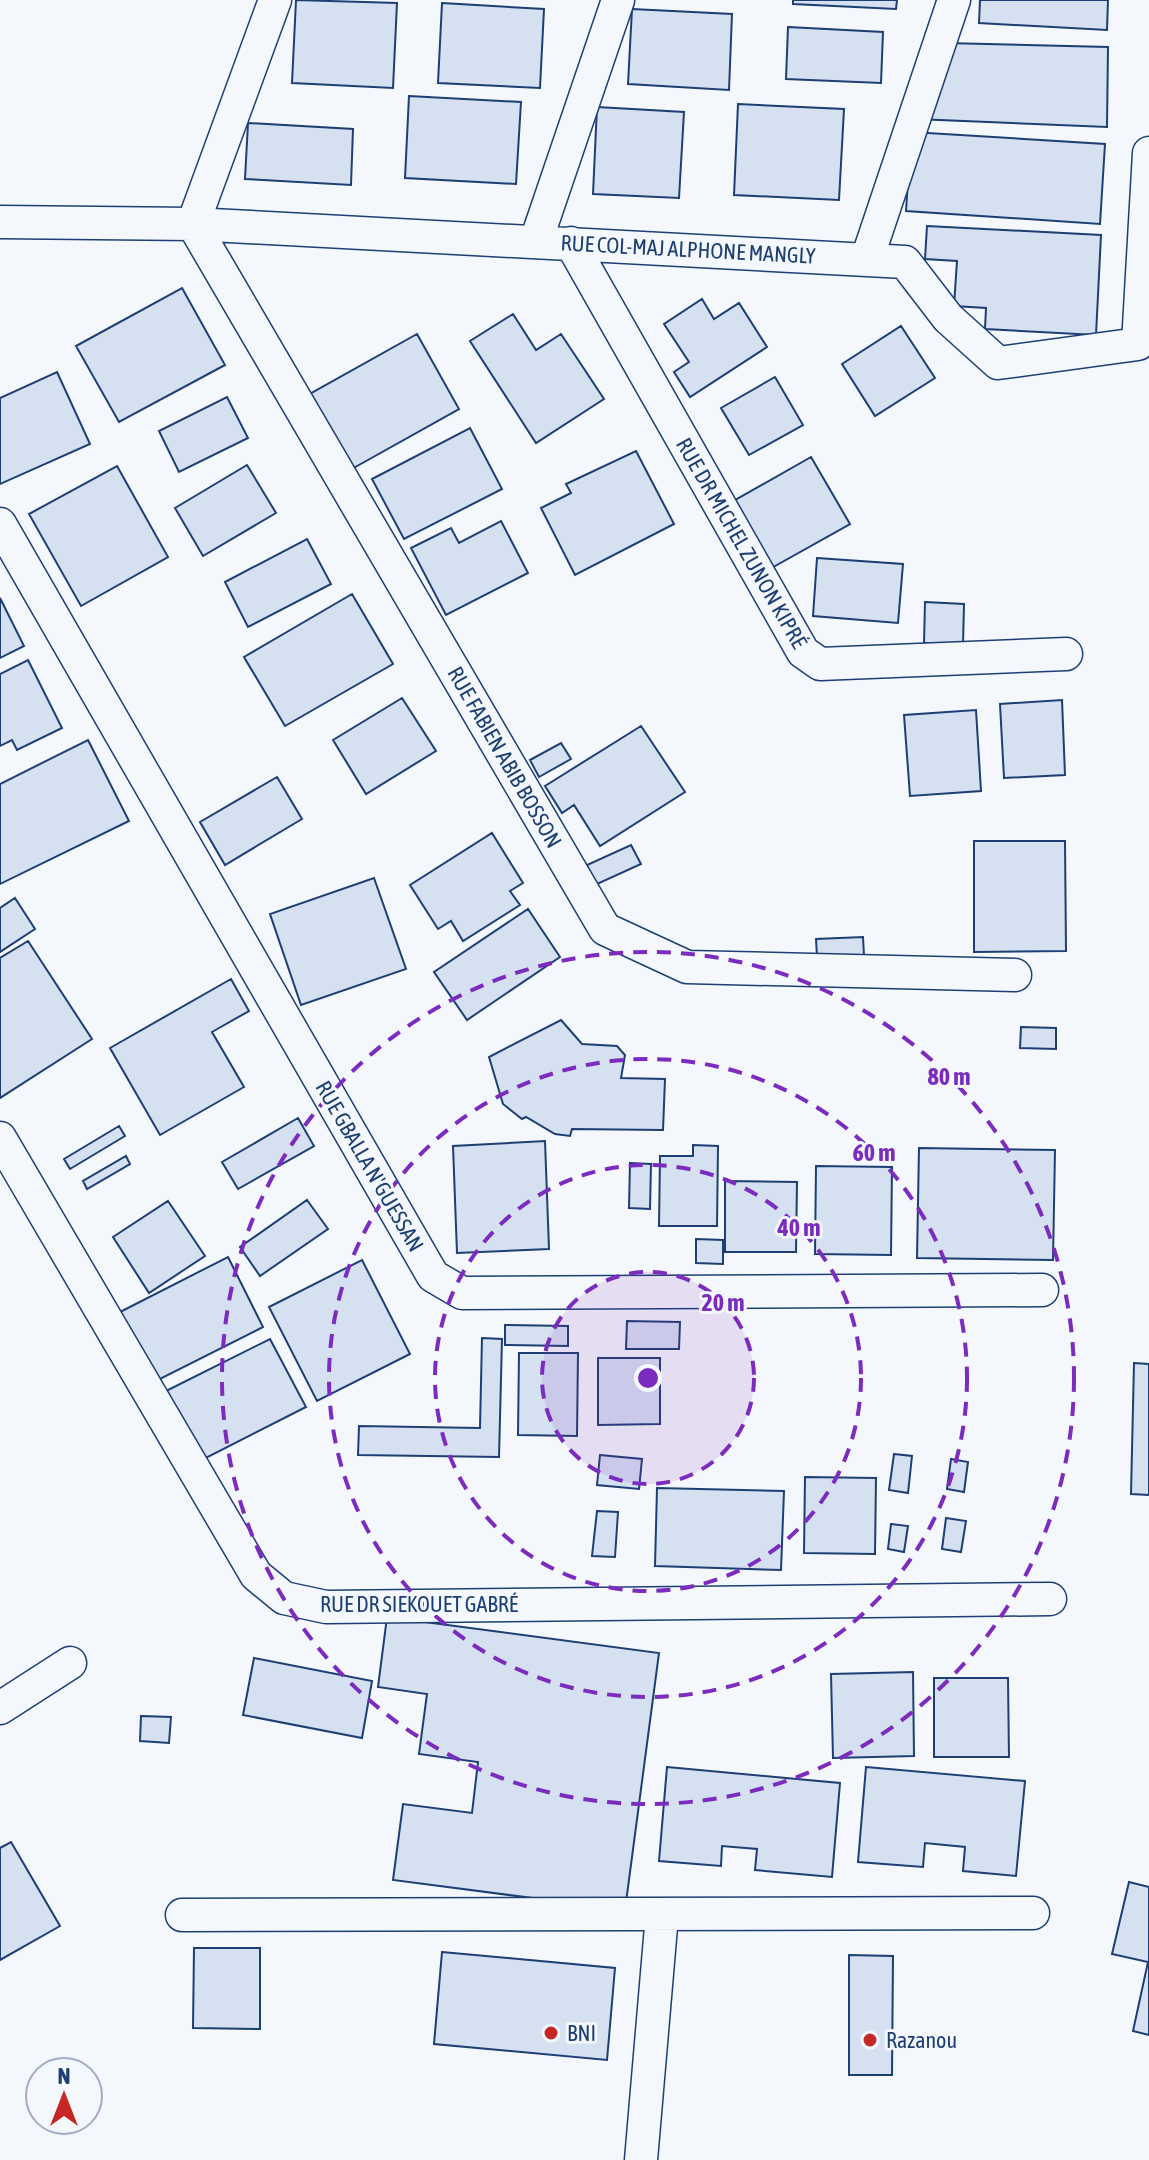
<svg xmlns="http://www.w3.org/2000/svg" width="1149" height="2160" font-family="'Asap Condensed',sans-serif">
<style>
.building{fill:#d5e0f0;stroke:#1d3f73;stroke-width:2}
.lines{fill:none;stroke-linecap:round;stroke-linejoin:round}
.street-casing{stroke:#1d3f73;stroke-width:35}
.street{stroke:#f4f7fb;stroke-width:32}
.ring{fill:none;stroke:#7b2cbf;stroke-width:4;stroke-dasharray:14 10}
.poi-dot{fill:#c62828;stroke:#f4f7fb;stroke-width:3}
.labels{text-anchor:middle;dominant-baseline:central;stroke-width:6;stroke-linejoin:round;paint-order:stroke}
.street-label{font-size:22px;fill:#1d3f73;stroke:#f4f7fb}
.poi-label{font-size:22px;fill:#1d3f73;stroke:#f4f7fb;text-anchor:start}
.centre{fill:#7b2cbf;stroke:#f4f7fb;stroke-width:4}
.ring-label{font-size:24px;text-anchor:middle;font-weight:bold;fill:#7b2cbf;stroke:#f4f7fb;stroke-width:6;stroke-linejoin:round;paint-order:stroke}
</style>
<rect width="100%" height="100%" fill="#f4f7fb"/>
<path class="building" d="M296,0L397,3L393,88L292,83Z
M793,0H897L896,9L793,4Z
M980,0H1108L1107,30L979,23Z
M442,3L544,9L540,88L438,83Z
M632,9L732,14L729,90L628,84Z
M788,27L883,32L881,83L786,79Z
M945,43L1108,47L1107,127L916,119Z
M409,96L521,102L516,184L405,178Z
M738,104L844,109L839,200L734,195Z
M597,107L684,112L679,198L593,194Z
M248,123L353,129L351,185L245,179Z
M911,132L1105,144L1100,224L906,211Z
M927,226L1101,235L1096,335L985,329L986,308L954,306L957,261L925,259Z
M182,288L225,365L119,422L76,346Z
M702,299L714,319L739,303L767,347L690,397L674,372L689,362L664,324Z
M513,314L536,350L561,334L604,399L536,443L470,341Z
M901,326L935,378L875,416L842,364Z
M417,334L459,409L350,470L308,395Z
M57,372L90,444L0,484V398Z
M775,377L803,425L749,455L721,408Z
M227,397L248,438L179,472L159,431Z
M470,428L502,489L404,539L372,479Z
M636,451L674,524L575,575L541,508L571,493L566,484Z
M811,457L850,524L768,570L730,503Z
M247,465L276,513L203,556L175,508Z
M117,466L168,557L81,606L29,514Z
M501,521L528,573L446,615L411,548L451,528L459,543Z
M307,539L331,584L248,627L225,582Z
M817,558L903,564L898,623L813,616Z
M352,594L393,664L285,726L244,657Z
M0,598L24,646L0,658Z
M925,602L964,604L963,645L924,643Z
M28,660L62,728L17,750L12,740L0,746V674Z
M402,698L436,751L366,794L333,740Z
M1062,700L1065,775L1004,778L1000,704Z
M976,710L981,791L910,796L904,715Z
M641,726L685,792L600,846L574,805L562,813L545,786Z
M88,740L129,821L0,884V784Z
M561,743L571,759L539,777L530,760Z
M277,777L302,819L225,865L200,822Z
M492,833L523,883L510,891L520,905L463,941L451,921L438,929L410,885Z
M974,841H1065L1066,951L974,952Z
M631,845L641,864L595,885L587,865Z
M374,878L406,969L301,1005L270,914Z
M15,898L35,929L0,952V908Z
M528,909L560,957L467,1020L434,972Z
M863,937L864,956L817,957L816,939Z
M28,941L92,1039L0,1098V958Z
M231,979L249,1011L212,1032L244,1087L160,1135L110,1048Z
M561,1020L582,1044L617,1046L625,1055L621,1078L665,1079L663,1130L572,1129L570,1136L555,1134L526,1117L522,1119L503,1104L489,1057Z
M1021,1027L1056,1028V1049L1020,1048Z
M298,1118L314,1146L238,1189L222,1162Z
M119,1126L125,1136L70,1169L64,1159Z
M545,1141L549,1249L457,1253L453,1146Z
M693,1145L718,1146L717,1226H659L660,1156H693Z
M919,1148L1055,1150L1053,1260L917,1258Z
M126,1156L130,1164L87,1189L83,1181Z
M630,1163L651,1164L650,1209L629,1208Z
M816,1166L892,1167L891,1255L815,1254Z
M725,1181L797,1182L796,1252H725Z
M307,1200L328,1229L260,1276L240,1247Z
M168,1201L205,1256L149,1293L113,1237Z
M696,1239L723,1240V1264L696,1263Z
M228,1257L263,1327L156,1381L120,1312Z
M362,1260L410,1354L317,1401L269,1307Z
M627,1321L680,1322L679,1349H626Z
M505,1325L568,1326V1346L505,1345Z
M482,1338L502,1339L499,1457L358,1455L359,1426L480,1428Z
M270,1339L306,1407L198,1462L162,1393Z
M519,1353H578L577,1436L518,1435Z
M598,1358H660V1424L598,1425Z
M1134,1363L1149,1364V1495L1131,1494Z
M894,1454L912,1456L908,1493L889,1490Z
M600,1455L642,1459L639,1489L597,1485Z
M951,1459L968,1462L964,1492L947,1489Z
M805,1477L876,1478L875,1554L804,1553Z
M657,1488L784,1491L781,1570L655,1566Z
M597,1511L618,1512L615,1557L592,1556Z
M946,1518L966,1521L961,1552L942,1549Z
M891,1524L908,1526L904,1552L888,1549Z
M387,1617L659,1653L625,1910L393,1880L403,1804L472,1813L478,1762L419,1754L427,1694L378,1687Z
M254,1658L372,1681L362,1738L243,1715Z
M913,1672L914,1756L833,1758L831,1674Z
M934,1678H1008L1009,1757H934Z
M141,1716L171,1717L169,1743L140,1741Z
M667,1767L840,1783L832,1877L755,1870L757,1849L722,1846L721,1866L659,1861Z
M866,1767L1025,1781L1016,1876L963,1871L965,1847L925,1843L923,1867L858,1862Z
M11,1842L60,1926L0,1960V1848Z
M1129,1882L1149,1887V2035L1133,2031L1148,1962L1112,1954Z
M194,1948H260V2029L193,2028Z
M442,1952L615,1968L607,2060L434,2044Z
M849,1955L893,1956L892,2075H849Z"/>
<g class="lines">
<defs>
<path id="street" d="M275,0L193,224L605,929L687,967L1015,975
M0,222L193,224L905,262L948,318L998,363L1138,344L1149,153
M536,241L618,0
M571,243L803,652L820,664L1066,654
M867,259L954,0
M0,524L433,1276L462,1293L1042,1290
M0,1138L256,1575L284,1598L326,1607L1050,1599
M0,1708L70,1663
M182,1915L1033,1913
M641,2160L662,1915"/>
</defs>
<use href="#street" class="street-casing"/>
<use href="#street" class="street"/>
</g>
<circle cx="648" cy="1378" r="106" fill="#7b2cbf" fill-opacity=".12"/>
<g class="ring">
<circle cx="648" cy="1378" r="106"/>
<circle cx="648" cy="1378" r="213"/>
<circle cx="648" cy="1378" r="319"/>
<circle cx="648" cy="1378" r="426"/>
</g>
<g class="poi-dot">
<circle cx="551" cy="2033" r="8"/>
<circle cx="870" cy="2040" r="8"/>
</g>
<g class="labels">
<g class="street-label">
<text transform="translate(688 249) rotate(3)">RUE COL-MAJ ALPHONE MANGLY</text>
<text transform="translate(742 543) rotate(60)">RUE DR MICHEL ZUNON KIPRÉ</text>
<text transform="translate(505 757) rotate(60)">RUE FABIEN ABIB BOSSON</text>
<text transform="translate(370 1166) rotate(60)">RUE GBALLA N'GUESSAN</text>
<text x="419" y="1604">RUE DR SIEKOUET GABRÉ</text>
</g>
<g class="poi-label">
<text x="567" y="2033">BNI</text>
<text x="886" y="2040">Razanou</text>
</g>
</g>
<circle cx="648" cy="1378" r="12" class="centre"/>
<g class="ring-label">
<text x="949" y="1085">80 m</text>
<text x="874" y="1161">60 m</text>
<text x="799" y="1236">40 m</text>
<text x="723" y="1311">20 m</text>
</g>
<g transform="translate(64 2096)"><circle r="38" fill="#f4f7fb" stroke="#9eadc5" stroke-width="2"/>
<path d="M0-6L14 30L0 20L-14 30Z" fill="#c62828"/>
<text y="-12" font-size="22" font-weight="bold" text-anchor="middle" fill="#1d3f73">N</text>
</g>
</svg>
